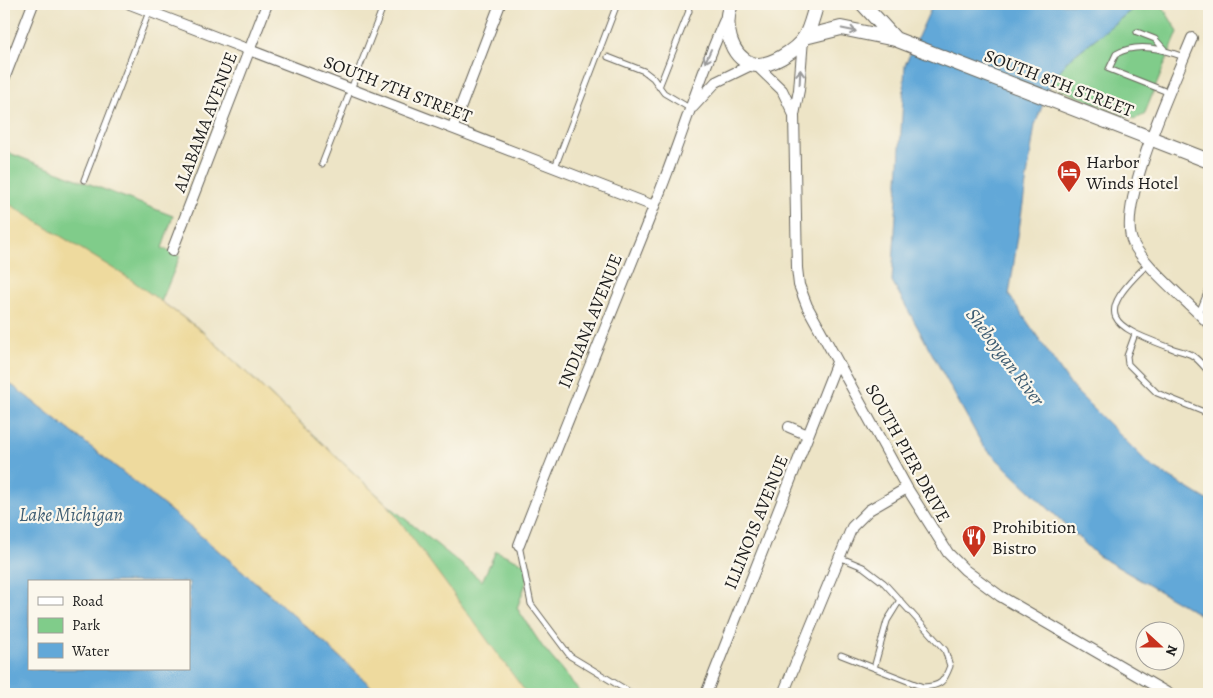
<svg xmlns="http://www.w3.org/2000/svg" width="1213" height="698" font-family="Alegreya,serif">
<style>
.green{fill:#80cc8a;stroke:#4e7453}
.sand{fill:#eeda9e;stroke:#857b5d}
.water{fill:#62a8d8;stroke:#3f627a;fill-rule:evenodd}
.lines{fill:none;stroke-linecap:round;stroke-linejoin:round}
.service-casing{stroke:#656258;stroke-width:7}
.minor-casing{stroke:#656258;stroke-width:12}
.secondary-casing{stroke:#656258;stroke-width:16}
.service{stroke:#fff;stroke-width:5}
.minor{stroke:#fff;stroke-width:10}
.secondary{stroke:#fff;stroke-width:14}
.oneway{stroke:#999}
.labels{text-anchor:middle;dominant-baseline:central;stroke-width:4.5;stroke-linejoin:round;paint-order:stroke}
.street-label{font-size:18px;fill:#1c1c1c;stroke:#fbf7ec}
.poi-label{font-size:18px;fill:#1c1c1c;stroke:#fbf7ec;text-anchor:start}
.water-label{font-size:19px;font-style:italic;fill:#3c5b71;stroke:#fbf7ec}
</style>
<rect width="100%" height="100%" fill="#fbf7ec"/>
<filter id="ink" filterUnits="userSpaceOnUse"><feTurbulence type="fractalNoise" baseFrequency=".02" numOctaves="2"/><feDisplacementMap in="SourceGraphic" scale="10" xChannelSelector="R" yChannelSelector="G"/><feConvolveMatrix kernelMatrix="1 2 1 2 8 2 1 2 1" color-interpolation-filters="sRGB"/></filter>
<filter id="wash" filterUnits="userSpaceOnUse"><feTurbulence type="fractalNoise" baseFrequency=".0096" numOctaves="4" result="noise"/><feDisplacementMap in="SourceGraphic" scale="20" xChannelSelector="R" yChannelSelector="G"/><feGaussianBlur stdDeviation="1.12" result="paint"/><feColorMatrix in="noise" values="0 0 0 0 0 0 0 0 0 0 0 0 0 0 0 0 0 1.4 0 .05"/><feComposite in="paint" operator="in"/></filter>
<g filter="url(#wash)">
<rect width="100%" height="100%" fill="#ede4c6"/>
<path class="green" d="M1139,4H1161L1178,32L1144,115L1134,119L1050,85L1067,61Z
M4,151L173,216L162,248L180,256L161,302L202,331L388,505L482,581L496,551L532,567L517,608L542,646L582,694H379C261,581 133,479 4,379Z"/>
<path class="sand" d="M4,201L130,279L202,331L388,505L527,694H379C261,581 133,479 4,379Z"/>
<path class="water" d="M933,4H1139L1067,61L1050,85L1035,125L1009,295L1072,387L1151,466L1209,501V620L1097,555L983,446L892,281L905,65Z
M4,379C133,479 261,581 379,694H4ZM29,582H189V669H29Z"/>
</g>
<g filter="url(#ink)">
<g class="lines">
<defs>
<path id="service" d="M1137,32L1155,39L1164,49
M608,57L644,71L653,78L664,93L691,109
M659,87L689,11L687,4
M1170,93L1109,69L1116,54C1138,42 1162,49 1184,57
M322,164L384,4
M555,167L617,4
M84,180L152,4
M1148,264C1093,316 1109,325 1171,348C1178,351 1187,352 1193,356C1199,360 1204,367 1209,372
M1199,313L1209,288
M1135,334L1127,356L1128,364L1157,393L1209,414
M519,545L531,604L570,656L633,694
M839,557L863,567L884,583L945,650L950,666C944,682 941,686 923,687L841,655
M874,668L887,621L900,600"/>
<path id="minor" d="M130,4L654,206
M1192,38C1176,78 1115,206 1133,243C1145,267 1189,303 1209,324
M803,39L799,90L794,115L797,268L799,285L807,306L907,488L948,553L965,570L1000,596L1169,694
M756,65L782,90L794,115
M4,79L33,4
M693,107L716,82L753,64
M453,127L500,4
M172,251L267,4
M789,427L808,435
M519,545C565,425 614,308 661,189C684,130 701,72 727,15
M706,694L837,362
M783,694L852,527L869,510L907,488"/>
<path id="secondary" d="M731,4C723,24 729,56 752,64C768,69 797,50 805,37C811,27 813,14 817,4
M863,4L895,39
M805,37L841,28L895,39L1209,161"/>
</defs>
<use href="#service" class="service-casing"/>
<use href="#minor" class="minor-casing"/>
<use href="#secondary" class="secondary-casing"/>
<use href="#service" class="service"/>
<use href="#minor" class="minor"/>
<use href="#secondary" class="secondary"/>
</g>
<defs><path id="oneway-shaft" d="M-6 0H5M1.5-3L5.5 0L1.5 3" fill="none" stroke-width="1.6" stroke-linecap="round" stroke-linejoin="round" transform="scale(1.25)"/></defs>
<g class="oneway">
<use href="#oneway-shaft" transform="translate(849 30) rotate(12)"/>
<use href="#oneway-shaft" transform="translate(708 56) rotate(114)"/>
<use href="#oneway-shaft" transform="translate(800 77) rotate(-87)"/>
</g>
</g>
<defs>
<symbol id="hotel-pin" viewBox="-11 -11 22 30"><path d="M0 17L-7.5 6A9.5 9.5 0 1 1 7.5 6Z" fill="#c8321e" stroke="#fbf7ec"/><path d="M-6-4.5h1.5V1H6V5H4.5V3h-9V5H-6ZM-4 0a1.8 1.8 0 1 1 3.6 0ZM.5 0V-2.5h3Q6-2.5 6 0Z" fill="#fff"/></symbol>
<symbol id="restaurant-pin" viewBox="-11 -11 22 30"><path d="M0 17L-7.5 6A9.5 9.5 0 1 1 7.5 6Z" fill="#c8321e" stroke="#fbf7ec"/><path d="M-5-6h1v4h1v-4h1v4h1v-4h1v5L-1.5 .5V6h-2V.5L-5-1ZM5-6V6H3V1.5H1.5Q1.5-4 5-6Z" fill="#fff"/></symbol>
</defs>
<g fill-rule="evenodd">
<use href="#hotel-pin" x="1055" y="158" width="28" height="38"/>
<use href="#restaurant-pin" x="960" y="523" width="28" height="38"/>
</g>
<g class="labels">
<g class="street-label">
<text transform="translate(1059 83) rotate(21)">SOUTH 8TH STREET</text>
<text transform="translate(398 89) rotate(21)">SOUTH 7TH STREET</text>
<text transform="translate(205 122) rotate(-69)">ALABAMA AVENUE</text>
<text transform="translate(590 321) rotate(-68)">INDIANA AVENUE</text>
<text transform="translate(908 453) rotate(61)">SOUTH PIER DRIVE</text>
<text transform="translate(756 522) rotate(-68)">ILLINOIS AVENUE</text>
</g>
<g class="poi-label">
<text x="1086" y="162">Harbor<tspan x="1086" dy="21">Winds Hotel</tspan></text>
<text x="992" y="527">Prohibition<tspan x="992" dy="21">Bistro</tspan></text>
</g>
<g class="water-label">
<text transform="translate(1005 357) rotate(53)">Sheboygan River</text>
<text x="71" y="515">Lake Michigan</text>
</g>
</g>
<rect width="1213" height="698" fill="none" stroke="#fbf7ec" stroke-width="20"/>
<rect x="28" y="580" width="162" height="90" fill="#fbf7ec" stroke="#a29f99"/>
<rect x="38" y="597" width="25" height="8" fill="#ffffff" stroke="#a29f99"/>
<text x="72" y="606" font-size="15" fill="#1c1c1c">Road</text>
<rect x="38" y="618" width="25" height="15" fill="#80cc8a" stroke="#a29f99"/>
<text x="72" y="630" font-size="15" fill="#1c1c1c">Park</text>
<rect x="38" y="643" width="25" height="15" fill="#62a8d8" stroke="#a29f99"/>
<text x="72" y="656" font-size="15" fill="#1c1c1c">Water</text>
<g transform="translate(1160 646) rotate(111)"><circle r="24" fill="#fbf7ec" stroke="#a29f99"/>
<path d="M0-4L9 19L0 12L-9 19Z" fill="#c8321e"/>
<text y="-8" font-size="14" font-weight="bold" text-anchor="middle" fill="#1c1c1c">N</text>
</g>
</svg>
